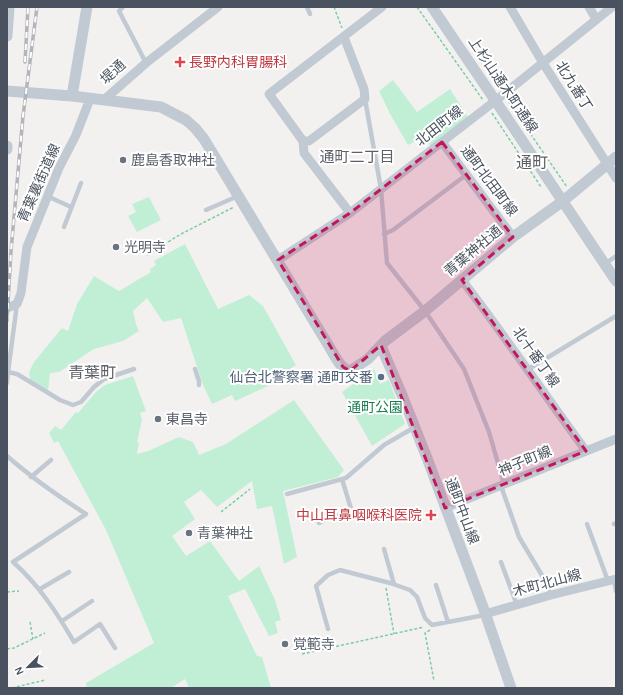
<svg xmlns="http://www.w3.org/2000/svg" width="623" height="695" font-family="Karla,'Noto Sans JP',sans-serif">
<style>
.green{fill:#c1efd5}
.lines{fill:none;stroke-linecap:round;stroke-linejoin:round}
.path{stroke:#79cca8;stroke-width:1.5;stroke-dasharray:3 2;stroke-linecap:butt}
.service{stroke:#c1cad2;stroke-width:4.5}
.minor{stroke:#c1cad2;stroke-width:9}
.tertiary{stroke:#c1cad2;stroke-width:11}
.rail-casing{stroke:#b3b5ba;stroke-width:3.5}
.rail{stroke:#fff;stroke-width:2;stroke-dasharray:6;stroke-linecap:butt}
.marked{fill:#c2185b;fill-opacity:0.2;stroke:#c2185b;stroke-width:3;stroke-dasharray:8 5;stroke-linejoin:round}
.health-dot{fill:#e0444e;stroke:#fff;stroke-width:1.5}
.worship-dot{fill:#6b7280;stroke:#fff;stroke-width:1.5}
.service-dot{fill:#5c6f8a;stroke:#fff;stroke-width:1.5}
.labels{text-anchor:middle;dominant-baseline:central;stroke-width:4;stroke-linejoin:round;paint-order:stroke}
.health-label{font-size:14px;fill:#be3a42;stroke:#fff;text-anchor:start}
.street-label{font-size:14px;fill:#49525e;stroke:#fff}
.worship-label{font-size:14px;fill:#5b616d;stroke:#fff;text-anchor:start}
.service-label{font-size:14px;fill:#4e5e75;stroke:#fff;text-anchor:end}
.park-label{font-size:14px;fill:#1a7e52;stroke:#fff}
.neighbourhood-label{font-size:15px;fill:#5d6065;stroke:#fff}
.quarter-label{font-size:16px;fill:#5d6065;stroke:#fff}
</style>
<rect width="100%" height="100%" fill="#f3f1f0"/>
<path class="green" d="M393,80L417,112L450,89L468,117L432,148L424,137L408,145L390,114L379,91Z
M149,197L161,220L137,232L128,216L136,212L132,204Z
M185,244L218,309L249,295L263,306L296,365L266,387L235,401L232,395L212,404L203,385L181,318L163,322L147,298L133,311C135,318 135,324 139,331L123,341L94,349L59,372L50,373L48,391L30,380L29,372L34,362L62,328L68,331L77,304L94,276L119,291L151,272L150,269L156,265L154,261Z
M374,369L380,384L389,380L405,424L372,446L342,392Z
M133,376L146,411L140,413L142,420L137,442L139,443L137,454L148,451L179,437L193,442L199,455L226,444L294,400L344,470L338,477L283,491L297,557L284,564L272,506L257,509L252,481L217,507L201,490L184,502L195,519L172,536L186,556L210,541L239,581L259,566L275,600L281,620L275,622L278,633L269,636L245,589L228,596L257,656L262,657L271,688H189L185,679L171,688H87L86,683L154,643L106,530L58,441L54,443L49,433L55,426L61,430L76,412L78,413L96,392L105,385Z"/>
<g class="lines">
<path class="path" d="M334,7L342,28
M417,7L483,100
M508,101L567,187
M492,113L541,187
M147,255L181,234L234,207
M221,512L250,489
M386,588L394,634
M7,592L19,591
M30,622L33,639
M430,630L425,633L434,681
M7,649L14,648L45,633
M302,654L424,627
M12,688L45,680"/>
<path class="service" d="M123,7L119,11L146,63
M307,7L310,14
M365,99L381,189L387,263L425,311L464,369L489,432L504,484
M47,196L71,207
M206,210L238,196
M64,227L81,183
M384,234L393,230L466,175
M605,264L616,256
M17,304L8,372L17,374L60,400L73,405L81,402L94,387L104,379L134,369
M195,369L199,381V385
M527,370L616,316
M7,383L8,372
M7,456C32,478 58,496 86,514L13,562C39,585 57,613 74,642L100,624L115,648
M31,477L51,460
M501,486L519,537L546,582L551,595
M287,494L346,478L384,445L415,427
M319,523L326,519L352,512L342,479
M587,524L608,581
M614,524L616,523
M384,549L394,584
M501,562L517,605
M614,579L616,591
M436,585L448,622
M40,589L69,572
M62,621L92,601
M328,629L316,586L328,575L340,570L390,583L410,590L417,597L425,618L432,625L485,615"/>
<path class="minor" d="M510,7L543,63L616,178
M589,7L596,19
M105,99L146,63L218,7
M303,141H309L365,99L364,89L344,37
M442,142L513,237
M350,213L304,153L303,141L269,94L382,7
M278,260L350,213L504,94L612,7
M462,280C505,336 544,394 586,451
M7,308L17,304L21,293L27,247L59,168L76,135L90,99
M445,508L616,439
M485,614L551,595L616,579"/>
<path class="tertiary" d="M432,7L501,109L616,281
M7,36L9,7
M7,91L72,96L161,107L186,120L195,128L204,139L330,348C335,356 341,370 350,371L368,359L385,341L425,311L513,237L563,201L616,157
M72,96L87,7
M7,146V149
M381,346L402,395L427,458L483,607L511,688"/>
<defs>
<path id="rail" d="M25,62L28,7
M7,321L11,251L23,116L37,7"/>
</defs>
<use href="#rail" class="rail-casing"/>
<use href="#rail" class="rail"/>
</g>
<path class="marked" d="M442,142L513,237L462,280L586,451L445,508L381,345L350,371L343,367L278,260L350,213Z"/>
<g class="health-dot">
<path d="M178 56h4v4h4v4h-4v4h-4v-4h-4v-4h4z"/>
<path d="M429 509h4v4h4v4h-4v4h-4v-4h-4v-4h4z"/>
</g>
<g class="worship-dot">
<circle cx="123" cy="160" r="4"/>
<circle cx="116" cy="247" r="4"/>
<circle cx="158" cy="419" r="4"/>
<circle cx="189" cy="533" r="4"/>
<circle cx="285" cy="644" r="4"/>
</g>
<circle class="service-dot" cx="381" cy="377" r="4"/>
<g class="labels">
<g class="health-label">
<text x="189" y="62">長野内科胃腸科</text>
<text x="422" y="515" text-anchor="end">中山耳鼻咽喉科医院</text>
</g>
<g class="street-label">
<text transform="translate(113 72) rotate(-42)">堤通</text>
<text transform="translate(503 85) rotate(56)">上杉山通木町通線</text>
<text transform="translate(574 86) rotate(58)">北九番丁</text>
<text transform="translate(439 126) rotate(-38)">北田町線</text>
<text transform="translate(489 181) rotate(53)">通町北田町線</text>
<text transform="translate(39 183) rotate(-66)">青葉裏街道線</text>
<text transform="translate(473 251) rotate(-40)">青葉神社通</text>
<text transform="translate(536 357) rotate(55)">北十番丁線</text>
<text transform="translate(525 461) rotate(-23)">神子町線</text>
<text transform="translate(462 511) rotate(69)">通町中山線</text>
<text transform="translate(547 583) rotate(-15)">木町北山線</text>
</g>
<g class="worship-label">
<text x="131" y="160">鹿島香取神社</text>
<text x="124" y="247">光明寺</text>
<text x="166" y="419">東昌寺</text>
<text x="197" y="533">青葉神社</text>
<text x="293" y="644">覚範寺</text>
</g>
<g class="service-label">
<text x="373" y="377">仙台北警察署 通町交番</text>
</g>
<g class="park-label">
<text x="375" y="407">通町公園</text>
</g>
<g class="neighbourhood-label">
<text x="357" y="157">通町二丁目</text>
</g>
<g class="quarter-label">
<text x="532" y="162">通町</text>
<text x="92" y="372">青葉町</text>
</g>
</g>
<rect width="623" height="695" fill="none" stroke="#49525e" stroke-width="16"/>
<g transform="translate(28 667) rotate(246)" stroke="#ffffff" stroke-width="3" paint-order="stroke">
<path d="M0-3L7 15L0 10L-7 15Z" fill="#49525e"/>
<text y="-6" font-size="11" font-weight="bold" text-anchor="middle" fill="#49525e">N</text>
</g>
</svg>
